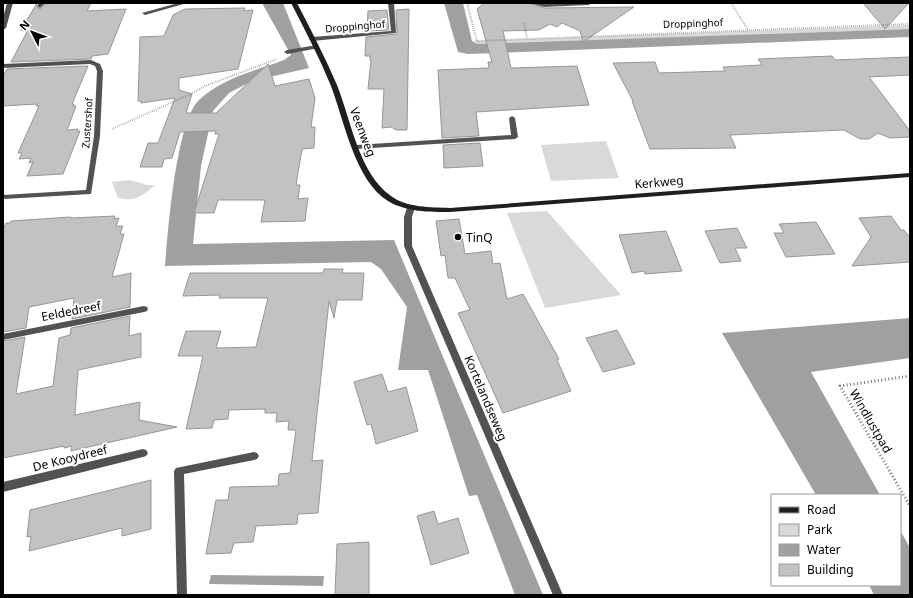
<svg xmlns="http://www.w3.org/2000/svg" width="913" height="598" font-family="'Noto Sans',sans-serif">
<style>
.green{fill:#d9d9d9}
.water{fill:#a0a0a0}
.building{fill:#c2c2c2;stroke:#969696}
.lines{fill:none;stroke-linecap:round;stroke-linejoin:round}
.path-far1{stroke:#747474;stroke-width:2;stroke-dasharray:0.5 1.5;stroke-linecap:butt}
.path{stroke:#747474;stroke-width:3;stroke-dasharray:1 2.5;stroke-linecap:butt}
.lane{fill:#525252;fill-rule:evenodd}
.street{fill:#525252;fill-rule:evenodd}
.secondary{fill:#1f1f1f;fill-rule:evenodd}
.poi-dot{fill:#000;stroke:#fff;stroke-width:1.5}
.labels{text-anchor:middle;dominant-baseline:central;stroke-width:4;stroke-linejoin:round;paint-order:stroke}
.far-street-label{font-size:10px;fill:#000;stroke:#fff}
.street-label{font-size:12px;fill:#000;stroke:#fff}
.poi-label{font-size:12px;fill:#000;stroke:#fff;text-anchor:start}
</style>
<rect width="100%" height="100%" fill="#fff"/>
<path class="green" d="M910,25V29L528,43L477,44L472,41Z
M606,141L619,178L551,181L541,145Z
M130,180L147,185H155C142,196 136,202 118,198L112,182Z
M547,211L621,295L545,308L507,213Z"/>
<path class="water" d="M262,3H283L309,68L252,81L229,93L213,111L201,166L193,244L394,240L543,595H515L477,495L469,496L428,370H398L407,307L381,269L371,262L165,266C168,231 176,122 199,100C222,78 255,71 284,60L291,55Z
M444,3H463L472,41L477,44L910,29V37L468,54L458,52Z
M910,318V358L811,372L880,495H816L722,333Z
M900,530L910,548V595H874L869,585H900Z
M211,575L324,576L323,586L209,584Z"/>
<path class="building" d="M37,3L36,6L40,9L46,3H91L87,11L126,9L108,54L92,56L91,59L11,62L27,32L21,30Z
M484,3H529L544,8L634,7L583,42L580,31L562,23L557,27L550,24L539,30L503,31L511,68L577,66L589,105L476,112L479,136L442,138L438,70L489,68L488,62H492L477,9Z
M863,3H909L885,29Z
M245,8L244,11L253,10L238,69L179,78V90L192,94L186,113H216L268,64L275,86L309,79L315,98L311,127H315L314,148L302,149L296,185H300L298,199L308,198L305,221L261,222L265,200H218L214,213H194L219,134H215L216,131L180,132L172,158L164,159L162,167H140L148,143H158L175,98L141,103V101H138L140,37L164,36L173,15L185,9Z
M409,9L407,130H396L391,127L382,128L384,89H368L371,60H370V56H365L366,37L397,34L396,10Z
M387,10L389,30L367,31L368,11Z
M832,56L835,60L910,57V75L869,77L910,131V137L890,138L878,133L869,139H860L844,130L730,135L736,148L650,149L632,101H633L613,63L655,62L659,73L725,71L723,67L762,65L758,59Z
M88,66L72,104H74L73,106H76L67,130L78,129L77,131H80L63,174L27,176L33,162L29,163L31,158L19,159L22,153H18L39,106H36L37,104L3,106V76L7,69Z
M480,143L483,166L444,168L443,145Z
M115,216L114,219L119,218L116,226H123L120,234H124L112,277L131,273L130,307L72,319L74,298L29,307L26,328L3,332V230L6,223H10L11,221L71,217V218Z
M891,216L901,230H904L910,238V262L852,266L871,237L859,218Z
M459,219L465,254L491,251L493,264L500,263L507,299L523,294L559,359L557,360L571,391L503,413L458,313L470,310L455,278H448L445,255L441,256L436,221Z
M816,222L835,254L786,257L774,233H784L779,224Z
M737,228L747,248H735L741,261L720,263L705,231Z
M666,231L682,271L645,274L644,271L632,273L619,235Z
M324,269H343L342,273H364L362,300H337L334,318L329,301L312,461L323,460L318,513L298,514L297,524L256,526L253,542L234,543L231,553L206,554L216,500H228L230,487L278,486L279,474L290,473L296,430H288L289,421L276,422L277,413H265V409L229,410L228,419L214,420L212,428L186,429L203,356H178L186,331H221L216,348L256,347L268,298H219L220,295L183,296L190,273H323Z
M130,316L129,336L141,333V357L78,370L75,415L140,402L139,420L177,427L71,451L72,446L64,448V446L3,458V341L25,337L16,394L53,386L59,338L70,335L71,328Z
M617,330L635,364L603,372L586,338Z
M382,374L388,392L406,387L418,431L376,444L371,424L367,425L354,382Z
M151,480V529L122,536V528L29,551L31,536L27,537L30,510Z
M434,511L438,524L458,518L469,553L431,565L417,516Z
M369,542V595H335L337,544Z"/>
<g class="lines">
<path class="path-far1" d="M467,3L477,41L910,24
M731,3L748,30
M524,23L527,38
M112,129L193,93L205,86L277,59"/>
<path class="path" d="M910,376L840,386L910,506"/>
<path class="lane" d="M512,116L515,118L518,137L515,139L356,149L353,147L356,145L511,135L509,118Z"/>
<path class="street" d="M7,3H13L6,28L3,30V18Z
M39,3H45L40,8L37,6Z
M178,3H187L145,15L142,13Z
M388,3H394L396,33L312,41L309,39L312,37L391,31Z
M530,3H592L589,5L544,7Z
M317,45L319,46V48L287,54L284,52L287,50Z
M91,60L100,64L103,71L100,136L91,194L3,199V195L86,190L94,136L97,71L95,66L90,64L3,68V64Z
M408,205H414L415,207L412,217V246L563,595H553L404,246V217Z
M144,306L147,307L148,309L147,311L144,312L3,340V334Z
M143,449L146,450L148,453L146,456L143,457L3,492V482Z
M254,452L257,453L259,456L257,459L254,460L184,474L187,595H177L174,471L176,468Z"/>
<path class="secondary" d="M291,3H297C311,30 325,57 337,85C351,120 359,174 391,196C407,208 431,207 450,208L910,173V177L450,212C429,212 406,212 388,201C355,181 344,120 331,86C319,57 305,30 291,3Z"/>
</g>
<circle class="poi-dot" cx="458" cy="237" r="4"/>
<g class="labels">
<g class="far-street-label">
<text transform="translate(693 23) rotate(-2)">Droppinghof</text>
<text transform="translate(355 26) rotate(-5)">Droppinghof</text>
<text transform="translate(87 123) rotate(-86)">Zustershof</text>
</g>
<g class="street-label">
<text transform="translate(363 132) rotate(69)">Veenweg</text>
<text transform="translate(659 182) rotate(-5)">Kerkweg</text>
<text transform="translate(71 311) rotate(-11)">Eeldedreef</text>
<text transform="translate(486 398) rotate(67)">Kortelandseweg</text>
<text transform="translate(871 421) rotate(60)">Windlustpad</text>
<text transform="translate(70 458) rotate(-14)">De Kooydreef</text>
</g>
<g class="poi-label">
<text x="466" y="237">TinQ</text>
</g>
</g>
<rect width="913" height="598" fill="none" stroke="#000000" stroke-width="8"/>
<rect x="771" y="494" width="130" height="92" fill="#ffffff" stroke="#999999"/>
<rect x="779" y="507" width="20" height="6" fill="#1f1f1f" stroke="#999999"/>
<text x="807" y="514" font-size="12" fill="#000000">Road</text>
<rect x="779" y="524" width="20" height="12" fill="#d9d9d9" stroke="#999999"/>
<text x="807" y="534" font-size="12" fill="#000000">Park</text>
<rect x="779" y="544" width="20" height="12" fill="#a0a0a0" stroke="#999999"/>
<text x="807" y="554" font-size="12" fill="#000000">Water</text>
<rect x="779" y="564" width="20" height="12" fill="#c2c2c2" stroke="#999999"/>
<text x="807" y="574" font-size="12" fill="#000000">Building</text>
<g transform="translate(32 32) rotate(312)" stroke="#ffffff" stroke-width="3" paint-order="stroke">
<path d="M0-3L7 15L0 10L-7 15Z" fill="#000000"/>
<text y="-6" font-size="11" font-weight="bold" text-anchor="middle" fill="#000000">N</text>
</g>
</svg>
